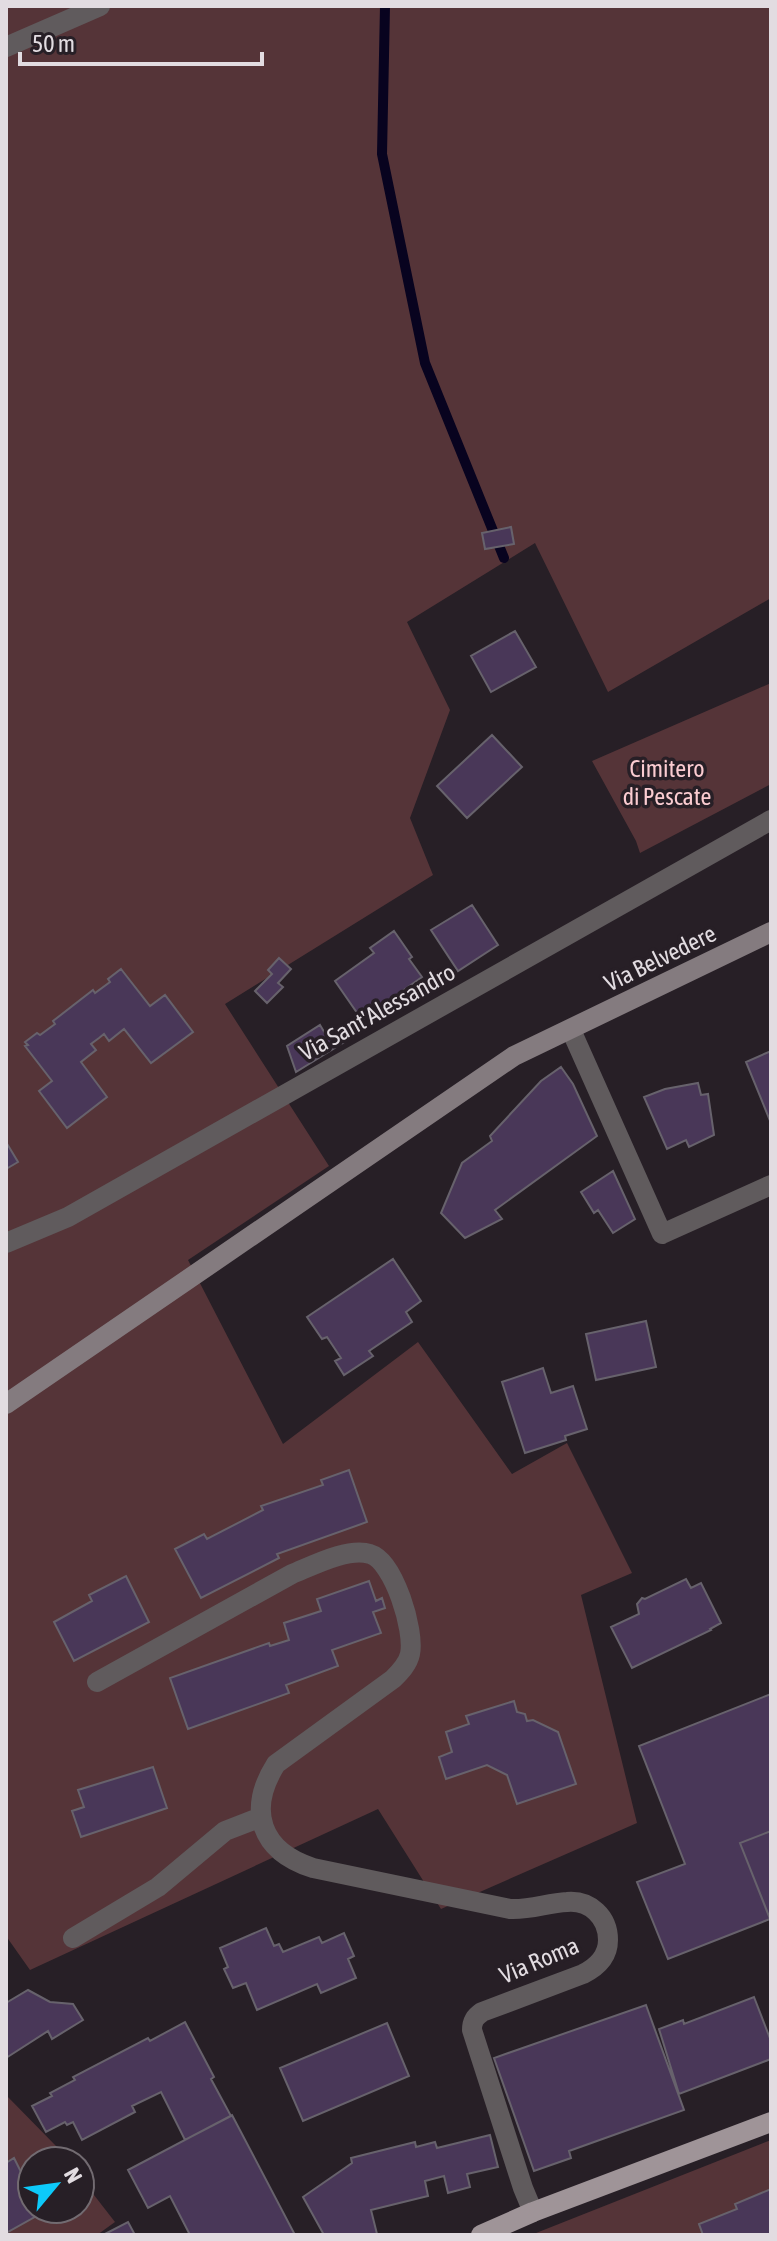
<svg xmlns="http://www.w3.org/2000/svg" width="777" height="2241" font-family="'Asap Condensed',sans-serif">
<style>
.green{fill:#553438}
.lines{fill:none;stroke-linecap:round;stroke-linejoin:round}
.stream{stroke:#08031f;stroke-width:10}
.building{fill:#493758;stroke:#67626c;stroke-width:2}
.street{stroke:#605b5d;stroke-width:20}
.secondary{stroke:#847b7f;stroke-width:20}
.primary{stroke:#9f9498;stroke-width:20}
.labels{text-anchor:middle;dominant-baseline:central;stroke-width:7;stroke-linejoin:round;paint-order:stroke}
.park-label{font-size:24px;fill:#fbccd1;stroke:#271f26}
.street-label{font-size:24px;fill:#e2dce1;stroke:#271f26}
</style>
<rect width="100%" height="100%" fill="#271f26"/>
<path class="green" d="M6,6H771V598L608,692L535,543L407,622L450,710L410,818L433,875L225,1004L329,1166L188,1260L283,1444L418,1342L512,1474L567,1443L632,1573L581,1595L637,1823L441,1909L378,1809L30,1970L6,1936Z
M771,683V784L640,853L636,841L592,761Z
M6,2095L56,2146L68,2161H32V2209H80V2177L115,2222L97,2235H6Z
M771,2140V2235H531Z"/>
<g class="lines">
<path class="stream" d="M385,6L382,154L425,363L504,558"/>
</g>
<path class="building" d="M511,527L514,544L485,549L482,533Z
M515,631L536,667L491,692L471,656Z
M492,735L522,767L467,818L437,786Z
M472,905L498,945L458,971L431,930Z
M394,931L412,957L409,959L422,977L362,1020L335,981L374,953L370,948Z
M279,958L291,969L278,983L283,987L267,1003L255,991L272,974L268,970Z
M121,969L150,1006L165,995L193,1032L151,1063L124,1029L109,1041L104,1034L99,1038L91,1044L96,1050L81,1062L107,1097L67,1128L39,1091L52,1081L25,1046L28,1045L25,1042L37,1033L40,1035L55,1024L53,1021L93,990L95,993L110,982L108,979Z
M320,1025L326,1035L344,1025L351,1038L296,1072L287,1046Z
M771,1051V1123L746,1062Z
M561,1067L573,1084L597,1136L495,1210L502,1219L465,1238L441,1213L462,1163L492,1141L490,1136L541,1081Z
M698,1083L701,1095L708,1094L714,1135L689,1147L686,1140L667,1149L644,1097L665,1089Z
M6,1142L18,1162L6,1169Z
M613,1171L635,1219L613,1233L598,1210L594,1213L581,1192Z
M393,1259L421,1301L406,1312L412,1322L369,1351L373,1356L344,1375L335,1361L341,1358L327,1337L322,1339L307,1317Z
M646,1321L656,1367L596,1380L586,1334Z
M543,1368L551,1393L573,1386L587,1429L565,1436L566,1440L525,1453L502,1382Z
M349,1470L367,1522L277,1554L279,1558L201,1598L175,1549L204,1534L207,1539L263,1510L261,1506L323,1485L321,1480Z
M126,1576L149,1622L74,1661L54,1622L92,1601L89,1595Z
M686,1579L691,1588L701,1583L721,1623L710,1629L711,1630L632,1668L611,1627L639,1614L637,1604L642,1598L645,1599Z
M369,1581L376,1601L382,1598L385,1608L373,1612L381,1633L332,1650L338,1666L286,1685L289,1693L188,1729L170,1678L269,1643L270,1646L289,1640L284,1623L321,1611L317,1599Z
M771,1694V1831L740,1843L770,1919L668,1959L637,1882L685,1864L639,1746Z
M514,1701L517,1712L525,1714L527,1721L533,1720L558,1732L576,1784L517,1804L507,1775L487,1765L446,1779L439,1757L452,1752L446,1732L469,1724L466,1716Z
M153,1767L167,1808L81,1837L72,1811L84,1807L78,1790Z
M771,1831V1921L740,1843Z
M266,1928L274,1946L279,1944L283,1952L319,1937L322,1943L344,1933L354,1956L348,1959L356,1978L321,1993L317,1984L257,2010L246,1983L233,1988L224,1969L228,1967L220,1948Z
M28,1990L50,2002L73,2004L83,2020L52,2039L48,2031L6,2058V2003Z
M754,1997L771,2041V2059L679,2094L659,2029L683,2020L684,2024Z
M646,2005L684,2110L569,2151L571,2158L534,2171L494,2058Z
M185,2022L214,2077L211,2079L231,2116L185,2140L161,2092L132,2106L135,2112L82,2140L73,2122L67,2125L65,2122L46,2132L32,2106L52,2096L50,2093L75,2080L73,2077L148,2038L150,2041Z
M387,2023L409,2076L303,2121L280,2068Z
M232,2115L295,2235H190L170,2196L148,2208L128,2170Z
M490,2135L498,2167L467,2174L470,2187L448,2193L444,2176L425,2181L428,2196L371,2210L377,2234L324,2235L303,2197L352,2163L351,2158L415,2142L416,2147L435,2142L437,2148Z
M14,2158L22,2174L32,2169V2209H49L6,2233V2163Z
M771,2189V2235H703L699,2224L737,2209L735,2204Z
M128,2222L135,2235H103Z"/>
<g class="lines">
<path class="street" d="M6,47L100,6
M571,1030L662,1234L771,1185
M6,1243L68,1217L771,820
M97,1682L292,1574C312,1566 348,1547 370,1554C394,1561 415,1631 410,1654C408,1664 400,1672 393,1679L276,1764C247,1810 260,1851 313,1868L510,1909C531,1910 547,1903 567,1902C590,1900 608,1917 608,1940C608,1957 597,1967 583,1974L482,2012C475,2017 472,2021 472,2030L523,2188L533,2212
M73,1938L158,1887L225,1831L261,1817"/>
<path class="secondary" d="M6,1404L514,1056L771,932"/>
<path class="primary" d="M481,2235L533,2212L771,2122"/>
</g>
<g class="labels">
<g class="park-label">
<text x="667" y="768">Cimitero<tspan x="667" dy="28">di Pescate</tspan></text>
</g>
<g class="street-label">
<text transform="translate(660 958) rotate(-26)">Via Belvedere</text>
<text transform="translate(377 1012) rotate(-29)">Via Sant'Alessandro</text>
<text transform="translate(539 1960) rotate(-23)">Via Roma</text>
</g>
</g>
<rect width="777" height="2241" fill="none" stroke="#e2dce1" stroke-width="16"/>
<g transform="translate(56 2185) rotate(61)"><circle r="38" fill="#271f26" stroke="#726b71" stroke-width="2"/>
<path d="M0-6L14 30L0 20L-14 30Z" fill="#0dcafa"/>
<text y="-12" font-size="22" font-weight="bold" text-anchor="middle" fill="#e2dce1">N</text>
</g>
<path d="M20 52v12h242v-12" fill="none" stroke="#e2dce1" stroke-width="4"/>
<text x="32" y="52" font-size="24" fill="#e2dce1" stroke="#271f26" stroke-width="6" paint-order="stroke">50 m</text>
</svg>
